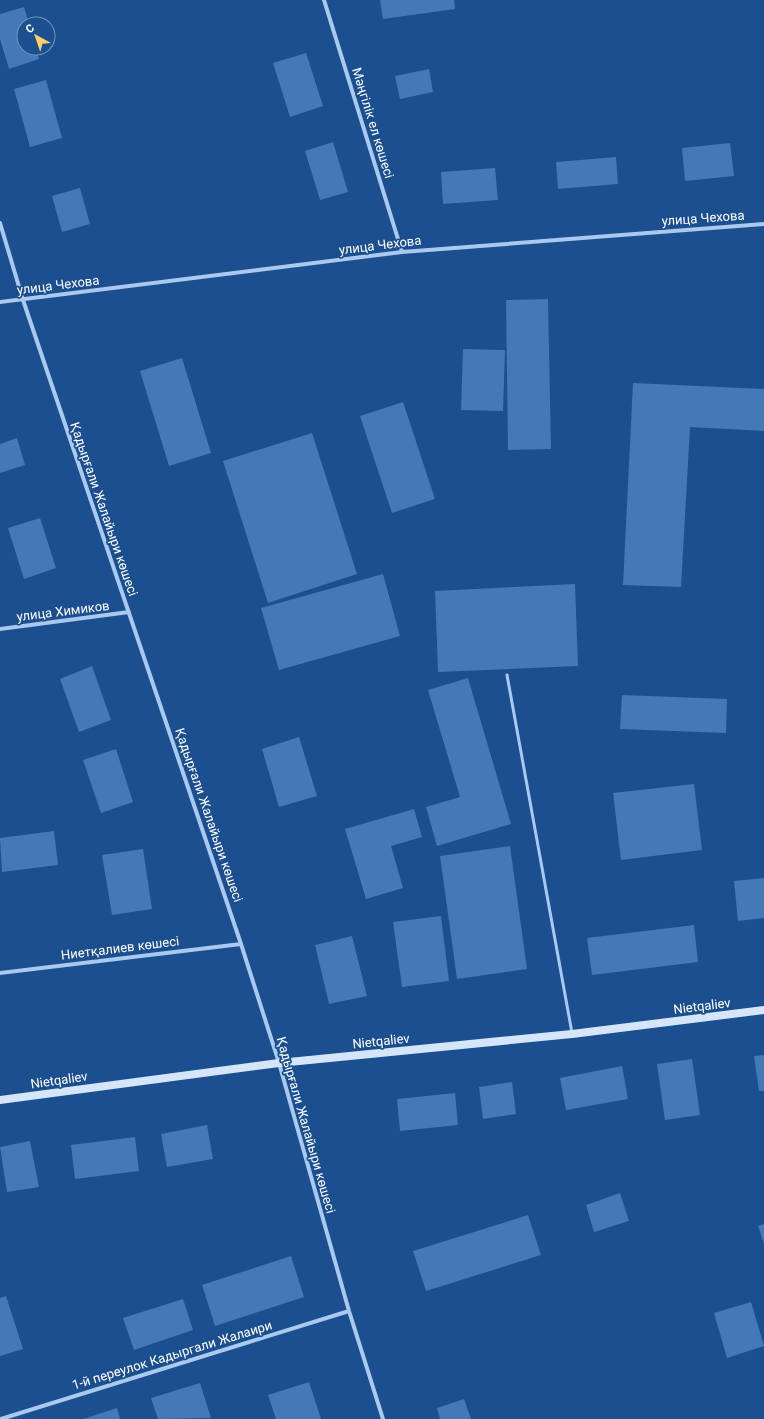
<svg xmlns="http://www.w3.org/2000/svg" width="764" height="1419" font-family="Roboto,sans-serif">
<style>
.building{fill:#4478b7}
.lines{fill:none;stroke-linecap:round;stroke-linejoin:round}
.lane{stroke:#a9c9ee;stroke-width:3}
.street{stroke:#a9c9ee;stroke-width:4}
.secondary{stroke:#d6e6fa;stroke-width:8}
.labels{text-anchor:middle;dominant-baseline:central;stroke-width:3.5;stroke-linejoin:round;paint-order:stroke}
.street-label{font-size:13px;fill:#fff;stroke:#1b4f8f}
</style>
<rect width="100%" height="100%" fill="#1b4f8f"/>
<path class="building" d="M380,0H454L455,9L383,19Z
M24,7L29,24H24V48H36L39,59L9,69L0,39V14Z
M306,53L323,106L290,117L273,63Z
M429,69L433,92L400,99L395,76Z
M46,80L62,138L30,147L14,89Z
M333,142L348,192L320,200L305,151Z
M730,143L734,176L685,181L682,148Z
M616,157L618,184L558,189L556,162Z
M495,168L498,200L443,204L441,172Z
M80,188L90,224L62,232L52,196Z
M548,299L551,449L508,450L506,300Z
M463,349L505,350L503,411L461,410Z
M182,358L211,453L169,466L140,371Z
M633,383L764,389V431L690,427L681,587L623,585Z
M403,402L435,499L392,513L360,416Z
M312,433L357,574L268,603L223,461Z
M17,438L25,465L0,473V444Z
M40,518L56,568L24,579L8,528Z
M383,574L400,636L279,670L261,608Z
M575,584L578,666L438,672L435,591Z
M92,666L111,720L79,732L60,679Z
M468,678L511,824L437,846L426,807L460,797L428,690Z
M622,695L727,699L726,733L620,729Z
M299,737L317,796L279,807L262,749Z
M116,749L133,802L101,813L83,760Z
M694,784L702,850L621,860L613,793Z
M414,809L422,837L391,846L403,888L366,899L345,829Z
M54,831L58,865L2,872L0,838Z
M510,846L527,969L457,979L440,856Z
M143,849L152,909L112,915L102,855Z
M764,878V918L738,921L734,881Z
M441,916L449,981L402,987L393,922Z
M694,925L698,962L592,975L587,938Z
M352,936L367,996L329,1004L315,945Z
M764,1055V1091H759L754,1056Z
M692,1059L700,1115L665,1120L657,1064Z
M622,1066L628,1099L566,1110L560,1078Z
M512,1082L516,1114L483,1119L479,1087Z
M455,1093L458,1125L400,1131L397,1099Z
M207,1125L213,1159L167,1167L161,1134Z
M135,1137L139,1171L75,1179L71,1145Z
M30,1141L39,1187L7,1192L0,1147Z
M620,1193L629,1221L594,1232L586,1205Z
M528,1215L541,1255L426,1291L413,1251Z
M764,1224V1244L758,1226Z
M291,1256L304,1297L215,1326L202,1285Z
M6,1296L23,1349L0,1356V1298Z
M183,1299L193,1330L134,1350L123,1318Z
M751,1302L764,1346L727,1358L714,1313Z
M309,1382L321,1419H276L268,1395Z
M200,1383L211,1418L158,1419L151,1398Z
M464,1399L471,1419H440L437,1408Z
M117,1408L120,1419H83Z"/>
<g class="lines">
<path class="lane" d="M507,675L572,1033"/>
<path class="street" d="M324,0L402,252
M0,223L23,300L241,944L279,1063L349,1311L383,1419
M0,302L402,252L764,224
M0,629L129,612
M0,973L241,944
M1,1419L349,1311"/>
<path class="secondary" d="M0,1100L279,1063L572,1034L764,1010"/>
</g>
<g class="labels">
<g class="street-label">
<text transform="translate(373 123) rotate(73)">Мәңгілік ел көшесі</text>
<text transform="translate(703 218) rotate(-4)">улица Чехова</text>
<text transform="translate(380 245) rotate(-7)">улица Чехова</text>
<text transform="translate(58 285) rotate(-7)">улица Чехова</text>
<text transform="translate(104 509) rotate(71)">Қадырғали Жалайыри көшесі</text>
<text transform="translate(63 611) rotate(-7)">улица Химиков</text>
<text transform="translate(209 815) rotate(71)">Қадырғали Жалайыри көшесі</text>
<text transform="translate(120 948) rotate(-7)">Ниетқалиев көшесі</text>
<text transform="translate(702 1006) rotate(-7)">Nietqaliev</text>
<text transform="translate(381 1041) rotate(-6)">Nietqaliev</text>
<text transform="translate(59 1080) rotate(-8)">Nietqaliev</text>
<text transform="translate(306 1125) rotate(74)">Қадырғали Жалайыри көшесі</text>
<text transform="translate(172 1355) rotate(-17)">1-й переулок Кадыргали Жалаири</text>
</g>
</g>
<g transform="translate(36 36) rotate(320)"><circle r="19" fill="#1b4f8f" stroke="#7695bc"/>
<path d="M0-3L7 15L0 10L-7 15Z" fill="#ffd166"/>
<text y="-6" font-size="11" font-weight="bold" text-anchor="middle" fill="#ffffff">С</text>
</g>
</svg>
